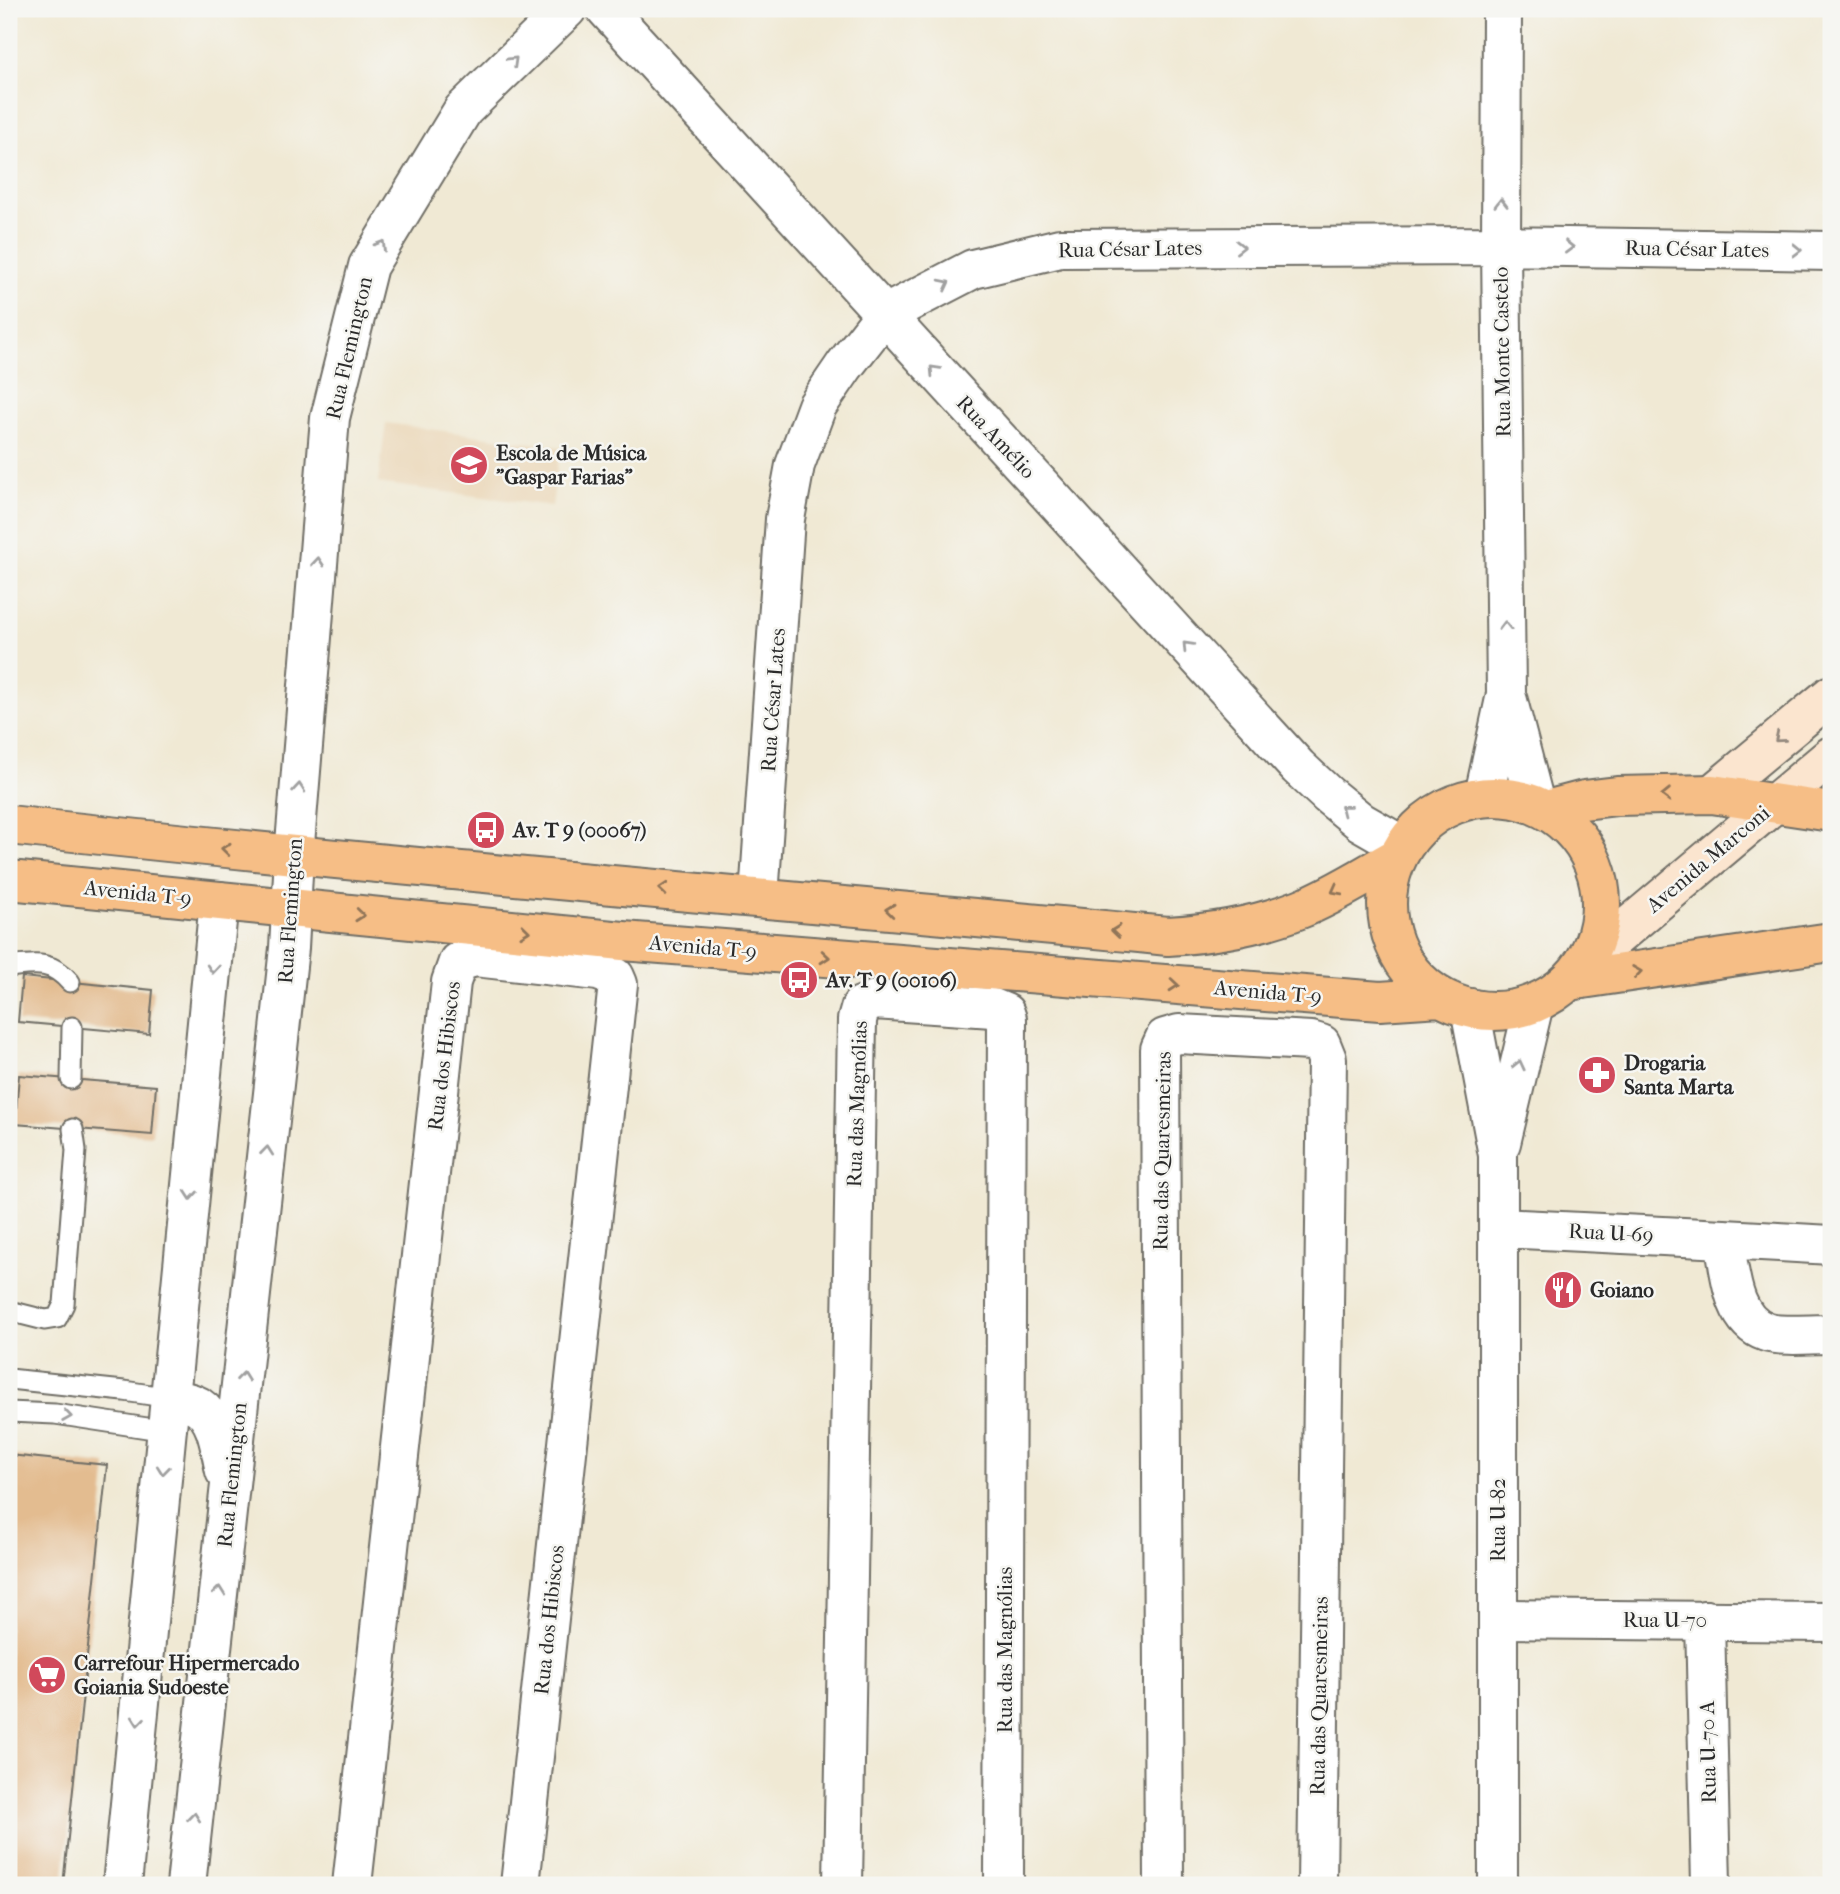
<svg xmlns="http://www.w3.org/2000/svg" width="1840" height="1894" font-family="'IM FELL French Canon',serif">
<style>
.built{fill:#ebd8ba}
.building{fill:#e3bc90}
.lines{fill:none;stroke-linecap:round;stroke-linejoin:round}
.service-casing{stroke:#706e66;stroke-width:23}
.minor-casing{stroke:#706e66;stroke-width:42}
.tertiary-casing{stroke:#706e66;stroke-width:42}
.secondary-casing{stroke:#706e66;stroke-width:42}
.primary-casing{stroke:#706e66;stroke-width:42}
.service{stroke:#fff;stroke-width:19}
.minor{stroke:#fff;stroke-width:38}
.tertiary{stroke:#fff;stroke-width:38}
.secondary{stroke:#fbe5cf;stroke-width:38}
.primary{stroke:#f6be86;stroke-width:38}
.oneway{stroke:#a0a0a0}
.oneway2{stroke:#93887d}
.oneway3{stroke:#907458}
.labels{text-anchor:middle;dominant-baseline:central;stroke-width:5;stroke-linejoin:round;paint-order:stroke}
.street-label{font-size:21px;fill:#2b2b2b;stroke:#f6f6f2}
.poi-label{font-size:21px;font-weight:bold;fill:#2b2b2b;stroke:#f6f6f2;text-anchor:start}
</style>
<rect width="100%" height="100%" fill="#f6f6f2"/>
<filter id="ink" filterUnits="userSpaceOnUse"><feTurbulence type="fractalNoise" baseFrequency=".0143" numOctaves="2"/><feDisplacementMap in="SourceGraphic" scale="14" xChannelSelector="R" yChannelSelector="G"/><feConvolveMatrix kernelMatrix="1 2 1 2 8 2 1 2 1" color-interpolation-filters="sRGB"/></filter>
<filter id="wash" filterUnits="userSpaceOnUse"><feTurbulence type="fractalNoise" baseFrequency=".00686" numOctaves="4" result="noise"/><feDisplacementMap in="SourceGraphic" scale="28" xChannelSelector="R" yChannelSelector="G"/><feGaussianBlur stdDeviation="1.57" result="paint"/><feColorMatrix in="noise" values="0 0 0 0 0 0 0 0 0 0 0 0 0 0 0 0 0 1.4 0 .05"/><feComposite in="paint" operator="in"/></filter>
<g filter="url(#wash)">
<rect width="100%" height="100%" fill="#f0e9d4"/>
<path class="built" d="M386,423L560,447L552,506L378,483Z"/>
<g id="blocks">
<path class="building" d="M22,977L153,990L149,1034L18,1022Z
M19,1075L156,1086L152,1135L15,1124Z
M9,1455L107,1465L63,1885H9Z"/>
</g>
</g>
<g filter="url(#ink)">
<use href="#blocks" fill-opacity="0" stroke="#706e66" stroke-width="2"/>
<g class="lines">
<defs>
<path id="service" d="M9,967C35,964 51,960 70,982
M71,1079L72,1027
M9,1311L45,1320L57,1318L64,1304L76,1150L73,1129
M9,1379L124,1391L171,1398
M9,1412L55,1414L167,1431"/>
<path id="minor" d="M606,9L1298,767L1328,795L1361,822L1403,846
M1508,701L1535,804
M1484,796L1506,694L1501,246L1502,9
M294,856L330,418L368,266L463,110L567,9
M759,897L785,519L795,465L817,406L845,365L884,315L973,269L1060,248L1501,246L1831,251
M1499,1228L1724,1239
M1831,1245L1724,1239C1730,1270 1731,1320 1766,1332C1779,1337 1816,1334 1831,1334
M1498,1619L1831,1622
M1705,1620L1711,1885
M352,1885L451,982L458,962L475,957L598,971L615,977L618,984L520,1885
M843,1885L857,1020L861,1006L875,1000L993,1008L1005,1013L1007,1019L1004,1885
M1164,1885L1160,1049L1165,1038L1179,1034L1311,1041L1321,1044L1327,1059L1317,1885"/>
<path id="tertiary" d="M1470,1008L1498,1155V1885
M1501,1143L1534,1004
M171,1398C180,1400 191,1402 198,1406C218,1419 220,1450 225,1471
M122,1885L219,901
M186,1885L289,948L294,856"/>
<path id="secondary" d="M1712,794L1831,695
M1585,963L1831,756"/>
<path id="primary" d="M1387 904a107 107 0 1 1 214 0a107 107 0 1 1-214 0Z
M1546,810L1584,800L1617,796L1712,794L1831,812
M9,825C395,868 781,899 1168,936C1214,933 1257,926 1300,909C1333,896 1365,875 1396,858
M9,880L623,941L1380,1001L1440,997
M1569,981L1831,942"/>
</defs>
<use href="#service" class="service-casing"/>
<use href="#minor" class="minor-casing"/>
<use href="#tertiary" class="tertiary-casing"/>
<use href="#secondary" class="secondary-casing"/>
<use href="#primary" class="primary-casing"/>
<use href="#service" class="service"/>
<use href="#minor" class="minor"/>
<use href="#tertiary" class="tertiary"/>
<use href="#secondary" class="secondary"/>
<use href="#primary" class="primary"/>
</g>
<defs><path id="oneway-chevron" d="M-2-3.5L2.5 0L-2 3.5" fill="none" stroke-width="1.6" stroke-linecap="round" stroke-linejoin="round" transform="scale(1.75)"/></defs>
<g class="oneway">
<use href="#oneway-chevron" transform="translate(513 61) rotate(-44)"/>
<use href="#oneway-chevron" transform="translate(1501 203) rotate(-90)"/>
<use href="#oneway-chevron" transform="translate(381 245) rotate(-59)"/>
<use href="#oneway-chevron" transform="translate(1240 247)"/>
<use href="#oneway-chevron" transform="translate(1569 247) rotate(1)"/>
<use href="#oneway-chevron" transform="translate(1797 250) rotate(1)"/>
<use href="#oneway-chevron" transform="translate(945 284) rotate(-27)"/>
<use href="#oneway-chevron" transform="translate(934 370) rotate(-133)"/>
<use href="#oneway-chevron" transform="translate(318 562) rotate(-85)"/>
<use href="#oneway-chevron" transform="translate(1505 626) rotate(-91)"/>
<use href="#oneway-chevron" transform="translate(1187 646) rotate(-133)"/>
<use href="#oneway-chevron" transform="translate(299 788) rotate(-85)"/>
<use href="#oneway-chevron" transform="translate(1345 809) rotate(-142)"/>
<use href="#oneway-chevron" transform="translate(213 969) rotate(95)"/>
<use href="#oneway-chevron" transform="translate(1519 1065) rotate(-77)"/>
<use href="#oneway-chevron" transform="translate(267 1151) rotate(-84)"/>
<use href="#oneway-chevron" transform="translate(191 1195) rotate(95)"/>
<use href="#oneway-chevron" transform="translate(243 1377) rotate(-84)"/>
<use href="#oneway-chevron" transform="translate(67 1416) rotate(8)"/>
<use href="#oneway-chevron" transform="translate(163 1470) rotate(96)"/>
<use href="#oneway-chevron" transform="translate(219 1591) rotate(-84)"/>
<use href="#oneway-chevron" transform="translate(138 1721) rotate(96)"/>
<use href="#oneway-chevron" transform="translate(194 1817) rotate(-84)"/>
</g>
<use class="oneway2" href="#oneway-chevron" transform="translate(1779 738) rotate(140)"/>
<g class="oneway3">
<use href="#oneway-chevron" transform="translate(1666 795) rotate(179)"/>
<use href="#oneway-chevron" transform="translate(226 849) rotate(-174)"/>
<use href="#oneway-chevron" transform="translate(663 889) rotate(-175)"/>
<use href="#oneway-chevron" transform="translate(1336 890) rotate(152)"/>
<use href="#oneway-chevron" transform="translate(890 910) rotate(-174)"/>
<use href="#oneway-chevron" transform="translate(360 915) rotate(6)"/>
<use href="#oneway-chevron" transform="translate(525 931) rotate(6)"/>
<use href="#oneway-chevron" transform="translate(1116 931) rotate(-174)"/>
<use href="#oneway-chevron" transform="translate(825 957) rotate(5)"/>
<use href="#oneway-chevron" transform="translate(1637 972) rotate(-8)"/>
<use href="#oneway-chevron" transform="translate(1174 985) rotate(5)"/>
</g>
</g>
<defs>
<symbol id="school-disc" viewBox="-11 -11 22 22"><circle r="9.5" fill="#d1495b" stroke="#f6f6f2"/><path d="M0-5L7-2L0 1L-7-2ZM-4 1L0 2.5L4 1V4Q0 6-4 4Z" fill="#fff"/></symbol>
<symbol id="bus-disc" viewBox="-11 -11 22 22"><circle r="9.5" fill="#d1495b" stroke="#f6f6f2"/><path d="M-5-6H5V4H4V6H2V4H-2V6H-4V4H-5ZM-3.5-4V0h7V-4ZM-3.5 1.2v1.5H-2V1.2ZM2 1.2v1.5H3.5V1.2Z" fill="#fff"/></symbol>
<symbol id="pharmacy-disc" viewBox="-11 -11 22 22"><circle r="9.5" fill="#d1495b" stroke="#f6f6f2"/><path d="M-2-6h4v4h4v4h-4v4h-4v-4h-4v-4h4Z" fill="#fff"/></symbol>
<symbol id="restaurant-disc" viewBox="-11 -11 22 22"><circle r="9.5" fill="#d1495b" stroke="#f6f6f2"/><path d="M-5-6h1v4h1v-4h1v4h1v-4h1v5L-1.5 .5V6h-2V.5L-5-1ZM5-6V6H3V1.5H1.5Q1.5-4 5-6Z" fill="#fff"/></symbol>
<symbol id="supermarket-disc" viewBox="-11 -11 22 22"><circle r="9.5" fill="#d1495b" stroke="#f6f6f2"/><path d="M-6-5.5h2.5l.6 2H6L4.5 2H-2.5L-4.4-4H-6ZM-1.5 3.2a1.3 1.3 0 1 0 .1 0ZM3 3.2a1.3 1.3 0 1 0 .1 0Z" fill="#fff"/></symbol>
</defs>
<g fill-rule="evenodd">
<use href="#school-disc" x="447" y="443" width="44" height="44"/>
<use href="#bus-disc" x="464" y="808" width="44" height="44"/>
<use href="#bus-disc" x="777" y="958" width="44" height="44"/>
<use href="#pharmacy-disc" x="1575" y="1053" width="44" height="44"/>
<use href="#restaurant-disc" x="1541" y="1268" width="44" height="44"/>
<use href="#supermarket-disc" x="25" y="1653" width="44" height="44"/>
</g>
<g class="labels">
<g class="street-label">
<text transform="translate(1130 249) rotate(-1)">Rua César Lates</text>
<text transform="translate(1697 249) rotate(1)">Rua César Lates</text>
<text transform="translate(349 348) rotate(-77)">Rua Flemington</text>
<text transform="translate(1502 352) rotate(-91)">Rua Monte Castelo</text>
<text transform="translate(996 437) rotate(47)">Rua Amélio</text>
<text transform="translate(773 700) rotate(-86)">Rua César Lates</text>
<text transform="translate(1708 859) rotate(-40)">Avenida Marconi</text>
<text transform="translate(138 893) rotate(6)">Avenida T-9</text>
<text transform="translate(290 911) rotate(-86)">Rua Flemington</text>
<text transform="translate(703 947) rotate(5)">Avenida T-9</text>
<text transform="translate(1268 992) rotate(5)">Avenida T-9</text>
<text transform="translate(444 1056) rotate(-83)">Rua dos Hibiscos</text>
<text transform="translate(857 1104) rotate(-88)">Rua das Magnólias</text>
<text transform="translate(1162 1151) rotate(-89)">Rua das Quaresmeiras</text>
<text transform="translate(1611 1233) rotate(3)">Rua U-69</text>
<text transform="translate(232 1475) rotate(-84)">Rua Flemington</text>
<text transform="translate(1498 1520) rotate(-90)">Rua U-82</text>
<text transform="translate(549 1620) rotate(-84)">Rua dos Hibiscos</text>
<text x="1665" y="1620">Rua U-70</text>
<text transform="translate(1005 1650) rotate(-90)">Rua das Magnólias</text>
<text transform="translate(1319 1696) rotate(-89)">Rua das Quaresmeiras</text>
<text transform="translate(1708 1752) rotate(-91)">Rua U-70 A</text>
</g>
<g class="poi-label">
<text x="496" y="453">Escola de Música<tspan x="496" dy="24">"Gaspar Farias"</tspan></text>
<text x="513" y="830">Av. T 9 (00067)</text>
<text x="826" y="980">Av. T 9 (00106)</text>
<text x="1624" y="1063">Drogaria<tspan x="1624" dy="24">Santa Marta</tspan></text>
<text x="1590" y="1290">Goiano</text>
<text x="74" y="1663">Carrefour Hipermercado<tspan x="74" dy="24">Goiania Sudoeste</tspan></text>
</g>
</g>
<rect width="1840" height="1894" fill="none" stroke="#f6f6f2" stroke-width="35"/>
</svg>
